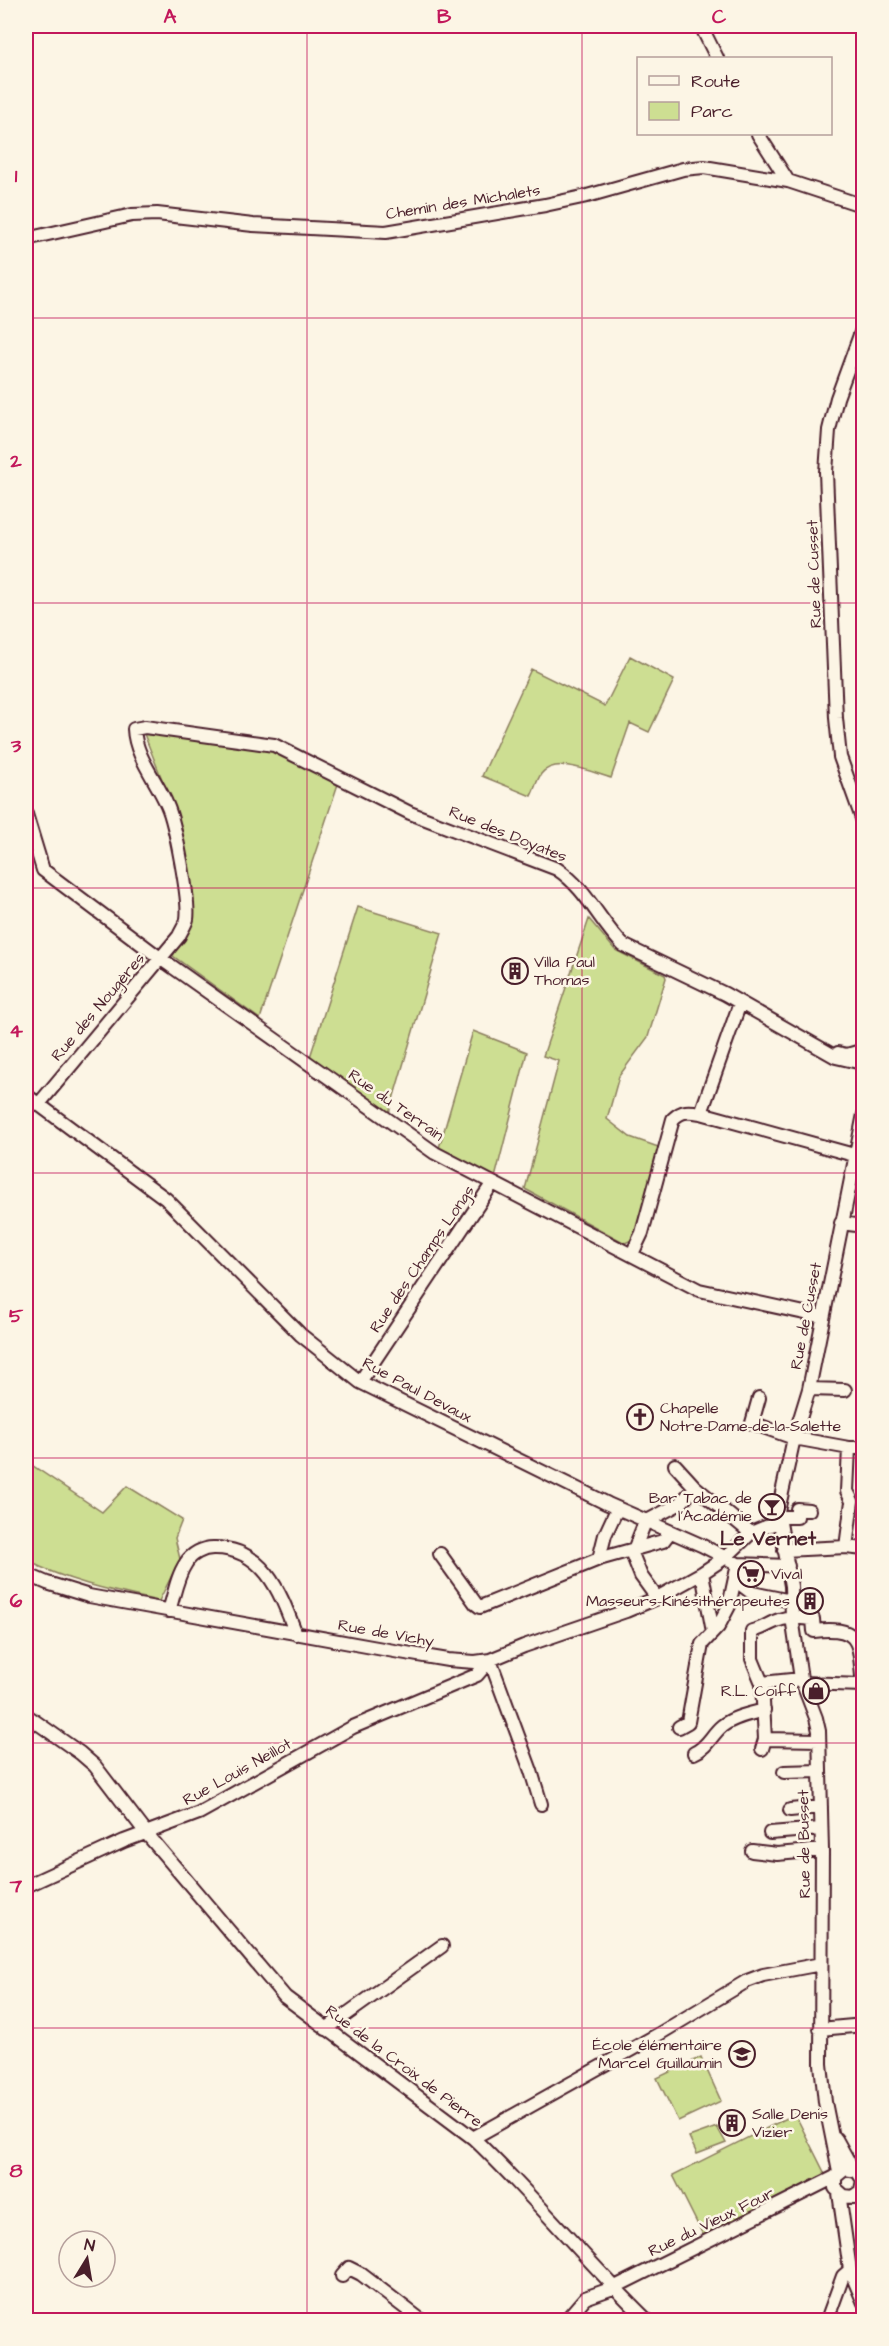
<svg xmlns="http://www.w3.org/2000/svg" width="889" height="2346" font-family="'Architects Daughter',sans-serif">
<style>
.green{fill:#cdde92;stroke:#8c7e5e;stroke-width:1.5}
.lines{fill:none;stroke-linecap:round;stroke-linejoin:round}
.minor-casing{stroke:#4a1f2b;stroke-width:16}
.minor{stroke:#fcf5e5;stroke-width:12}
.grid{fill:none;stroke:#c2185b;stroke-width:1.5;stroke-opacity:0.55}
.labels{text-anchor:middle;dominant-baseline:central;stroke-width:5;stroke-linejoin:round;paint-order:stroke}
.street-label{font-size:16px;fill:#4a1f2b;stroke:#fcf5e5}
.poi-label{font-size:16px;fill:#4a1f2b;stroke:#fcf5e5;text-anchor:start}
.quarter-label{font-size:20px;font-weight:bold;fill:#4a1f2b;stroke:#fcf5e5}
.neatline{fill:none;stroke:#c2185b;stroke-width:2}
.grid-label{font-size:20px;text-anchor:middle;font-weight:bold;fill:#c2185b}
</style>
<rect width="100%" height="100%" fill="#fcf5e5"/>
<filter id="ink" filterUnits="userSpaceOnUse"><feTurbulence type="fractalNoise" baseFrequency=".0167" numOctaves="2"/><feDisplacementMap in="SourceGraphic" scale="12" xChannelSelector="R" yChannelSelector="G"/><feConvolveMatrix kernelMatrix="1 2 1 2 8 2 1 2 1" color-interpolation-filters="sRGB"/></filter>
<g filter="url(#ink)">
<path class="green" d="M630,656L674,680L649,732L630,723L611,778C593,773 556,755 541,774C537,780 534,790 531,796L482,776L531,669L605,706Z
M144,734L269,749L339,781L260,1019L173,956L193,918L179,822Z
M358,907L442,933L389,1113L310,1057Z
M589,919L615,950L665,975L666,978L648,1037L619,1076L607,1119L630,1137L661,1148L638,1237L625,1243L525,1189L559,1061L543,1056Z
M473,1031L527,1052L495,1178L439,1148Z
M26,1463L30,1464L102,1512L127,1486L182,1520L175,1538L180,1559L159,1601C113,1591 68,1582 26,1560Z
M701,2057L721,2101L678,2121L657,2078Z
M795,2114L825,2174L703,2235L673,2175Z
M717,2127L726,2143L697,2154L689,2137Z"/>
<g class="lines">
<defs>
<path id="minor" d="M701,26L717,58
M758,134L788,181
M26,239L132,215L157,214L253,225L386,232L545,205L587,196L683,169L704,167L788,181L864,206
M864,324L837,398L829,430L826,472L836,718L840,757L864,824
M26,814L43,870L160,958L435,1153L699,1290L823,1317
M838,1053L847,1055L864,1050
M26,1095L166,1199L301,1335L360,1382L608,1504L701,1545L738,1564L788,1566
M38,1105L179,936C181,931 186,924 187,919C190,901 175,822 167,805C157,781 135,756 134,729L145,727L274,745L410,813L557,869C587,889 599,921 623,945L725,994L836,1057L862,1063
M701,1113L740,1003
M841,1223L864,1226
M632,1254L642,1233L673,1119C682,1110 689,1111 701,1113L854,1155
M360,1382L492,1184
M809,1389L845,1390
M759,1398L752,1423L794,1438L849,1448L847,1491L852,1501L846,1547
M849,1448H864
M675,1465L695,1487L751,1533
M778,1517H797V1509L809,1510
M634,1550L645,1522L681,1503L695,1487
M784,1550L846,1547L864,1549
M631,1551L641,1576L657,1598
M440,1554L476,1604L480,1607L599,1559L663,1541L670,1532
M599,1559L605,1535L617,1509
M702,1573L713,1632
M26,1574L47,1583L89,1596L394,1651L448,1660L475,1662L490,1660L524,1646L626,1611L657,1598L702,1573L726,1557L751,1533L778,1522
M735,1580L752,1593L791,1601
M169,1611C174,1595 177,1576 186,1563C191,1554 203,1548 213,1548C265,1547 281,1595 296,1634
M490,1660L531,1771L541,1804
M762,1683L801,1679
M802,1683L864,1685
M26,1715L80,1753L95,1766L147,1834L285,1997L473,2138C534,2196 587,2262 647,2320
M679,1727L688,1722L702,1644L718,1627L729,1606L738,1564
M765,1739L819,1740
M762,1749L765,1739L762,1683L752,1659V1631C763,1629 769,1623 779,1620C790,1616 801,1618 813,1619L814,1631C864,1625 858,1645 863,1685
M694,1753C708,1747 711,1735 722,1726C733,1717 750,1714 764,1710
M784,1772L820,1771
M790,1810L821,1807
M770,1833L821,1829
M752,1851L777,1854L822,1850
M26,1886L124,1841L199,1813L353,1727L477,1675L490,1660
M326,2029L442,1946
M820,2029L864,2025
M473,2138L659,2034L747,1981L763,1975L821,1964
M836,2139L852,2168
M839,2172L825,2102L821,2064L822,1850L819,1731L816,1718L801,1679L792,1617L791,1586L778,1511L794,1438L809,1389L864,1114
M861,2190L863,2180L857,2171L845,2169L835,2177V2188L844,2196L854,2197L864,2189
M839,2193L850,2270L864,2303
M342,2276L349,2268L361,2274L421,2320
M566,2320L585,2298L613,2288L835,2177
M827,2320L843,2276L850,2270"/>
</defs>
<use href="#minor" class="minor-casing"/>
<use href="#minor" class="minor"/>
</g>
</g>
<path class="grid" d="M307,26V2320M582,26V2320M26,318H864M26,603H864M26,888H864M26,1173H864M26,1458H864M26,1743H864M26,2028H864"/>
<defs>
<symbol id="building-ring" viewBox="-11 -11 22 22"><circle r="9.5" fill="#fcf5e5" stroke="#4a1f2b" stroke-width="1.5"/><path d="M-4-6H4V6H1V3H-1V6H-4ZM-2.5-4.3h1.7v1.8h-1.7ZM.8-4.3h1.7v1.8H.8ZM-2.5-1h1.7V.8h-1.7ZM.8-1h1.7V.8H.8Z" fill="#4a1f2b"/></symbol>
<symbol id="church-ring" viewBox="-11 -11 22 22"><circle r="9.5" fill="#fcf5e5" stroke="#4a1f2b" stroke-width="1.5"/><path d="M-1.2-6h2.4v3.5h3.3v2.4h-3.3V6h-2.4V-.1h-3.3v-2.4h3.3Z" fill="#4a1f2b"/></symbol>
<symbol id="bar-ring" viewBox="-11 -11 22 22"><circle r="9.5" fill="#fcf5e5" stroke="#4a1f2b" stroke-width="1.5"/><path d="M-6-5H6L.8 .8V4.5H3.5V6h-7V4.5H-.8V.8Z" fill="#4a1f2b"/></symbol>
<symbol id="supermarket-ring" viewBox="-11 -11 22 22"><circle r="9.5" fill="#fcf5e5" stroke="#4a1f2b" stroke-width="1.5"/><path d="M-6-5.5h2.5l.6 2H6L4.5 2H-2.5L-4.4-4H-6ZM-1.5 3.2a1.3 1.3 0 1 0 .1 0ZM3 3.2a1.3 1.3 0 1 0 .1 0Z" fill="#4a1f2b"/></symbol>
<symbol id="shop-ring" viewBox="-11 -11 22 22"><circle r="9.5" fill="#fcf5e5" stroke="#4a1f2b" stroke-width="1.5"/><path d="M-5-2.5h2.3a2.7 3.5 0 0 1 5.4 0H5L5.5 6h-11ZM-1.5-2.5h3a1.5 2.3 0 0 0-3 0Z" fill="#4a1f2b"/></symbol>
<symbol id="school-ring" viewBox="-11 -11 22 22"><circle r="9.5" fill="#fcf5e5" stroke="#4a1f2b" stroke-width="1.5"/><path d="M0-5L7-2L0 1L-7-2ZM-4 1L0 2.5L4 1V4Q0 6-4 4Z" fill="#4a1f2b"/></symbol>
</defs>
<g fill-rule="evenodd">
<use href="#building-ring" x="500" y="956" width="30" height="30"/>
<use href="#church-ring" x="625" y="1402" width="30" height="30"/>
<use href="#bar-ring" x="757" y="1492" width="30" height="30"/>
<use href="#supermarket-ring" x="736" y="1559" width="30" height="30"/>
<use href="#building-ring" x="795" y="1586" width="30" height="30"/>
<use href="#shop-ring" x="801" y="1676" width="30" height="30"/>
<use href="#school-ring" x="727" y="2039" width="30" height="30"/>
<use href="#building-ring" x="717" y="2108" width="30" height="30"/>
</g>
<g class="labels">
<g class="street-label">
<text transform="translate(463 202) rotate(-9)">Chemin des Michalets</text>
<text transform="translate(814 574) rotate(-92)">Rue de Cusset</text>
<text transform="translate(508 834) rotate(22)">Rue des Doyates</text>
<text transform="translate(98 1007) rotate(-50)">Rue des Nougères</text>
<text transform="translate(396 1105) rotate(35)">Rue du Terrain</text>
<text transform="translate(422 1259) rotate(-56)">Rue des Champs Longs</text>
<text transform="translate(806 1316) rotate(-79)">Rue de Cusset</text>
<text transform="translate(417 1390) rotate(28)">Rue Paul Devaux</text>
<text transform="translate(386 1633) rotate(10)">Rue de Vichy</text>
<text transform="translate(237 1772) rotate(-29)">Rue Louis Neillot</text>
<text transform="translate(804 1844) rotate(-91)">Rue de Busset</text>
<text transform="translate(404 2066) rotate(37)">Rue de la Croix de Pierre</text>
<text transform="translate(711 2222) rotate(-26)">Rue du Vieux Four</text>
</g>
<g class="poi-label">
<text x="534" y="962">Villa Paul<tspan x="534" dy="18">Thomas</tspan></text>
<text x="660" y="1408">Chapelle<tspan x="660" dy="18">Notre-Dame-de-la-Salette</tspan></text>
<text x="752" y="1498" text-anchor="end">Bar Tabac de<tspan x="752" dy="18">l'Académie</tspan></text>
<text x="771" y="1574">Vival</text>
<text x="790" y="1601" text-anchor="end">Masseurs-Kinésithérapeutes</text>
<text x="796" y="1691" text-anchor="end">R.L. Coiff</text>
<text x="722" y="2045" text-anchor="end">École élémentaire<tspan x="722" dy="18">Marcel Guillaumin</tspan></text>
<text x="752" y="2114">Salle Denis<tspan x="752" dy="18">Vizier</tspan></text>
</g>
<g class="quarter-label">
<text x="768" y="1539">Le Vernet</text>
</g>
</g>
<rect width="889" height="2346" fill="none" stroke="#fcf5e5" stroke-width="66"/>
<rect x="637" y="57" width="195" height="78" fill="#fcf5e5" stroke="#b59f9b" stroke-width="1.5"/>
<rect x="649" y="76" width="30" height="9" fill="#fcf5e5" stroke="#b59f9b" stroke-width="1.5"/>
<text x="691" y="87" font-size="18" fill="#4a1f2b">Route</text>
<rect x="649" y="102" width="30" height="18" fill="#cdde92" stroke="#b59f9b" stroke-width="1.5"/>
<text x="691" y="117" font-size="18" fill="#4a1f2b">Parc</text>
<g transform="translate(87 2259) rotate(11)"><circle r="28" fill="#fcf5e5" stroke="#b59f9b" stroke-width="1.5"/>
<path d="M0-4.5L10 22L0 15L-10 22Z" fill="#4a1f2b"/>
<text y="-9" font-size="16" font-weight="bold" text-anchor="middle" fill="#4a1f2b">N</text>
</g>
<rect x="33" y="33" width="823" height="2280" class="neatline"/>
<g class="grid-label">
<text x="170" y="23">A</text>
<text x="444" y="23">B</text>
<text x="719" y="23">C</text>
<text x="16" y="182">1</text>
<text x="16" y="467">2</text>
<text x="16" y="752">3</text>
<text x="16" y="1037">4</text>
<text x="16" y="1322">5</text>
<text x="16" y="1607">6</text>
<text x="16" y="1892">7</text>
<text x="16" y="2177">8</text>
</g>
</svg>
